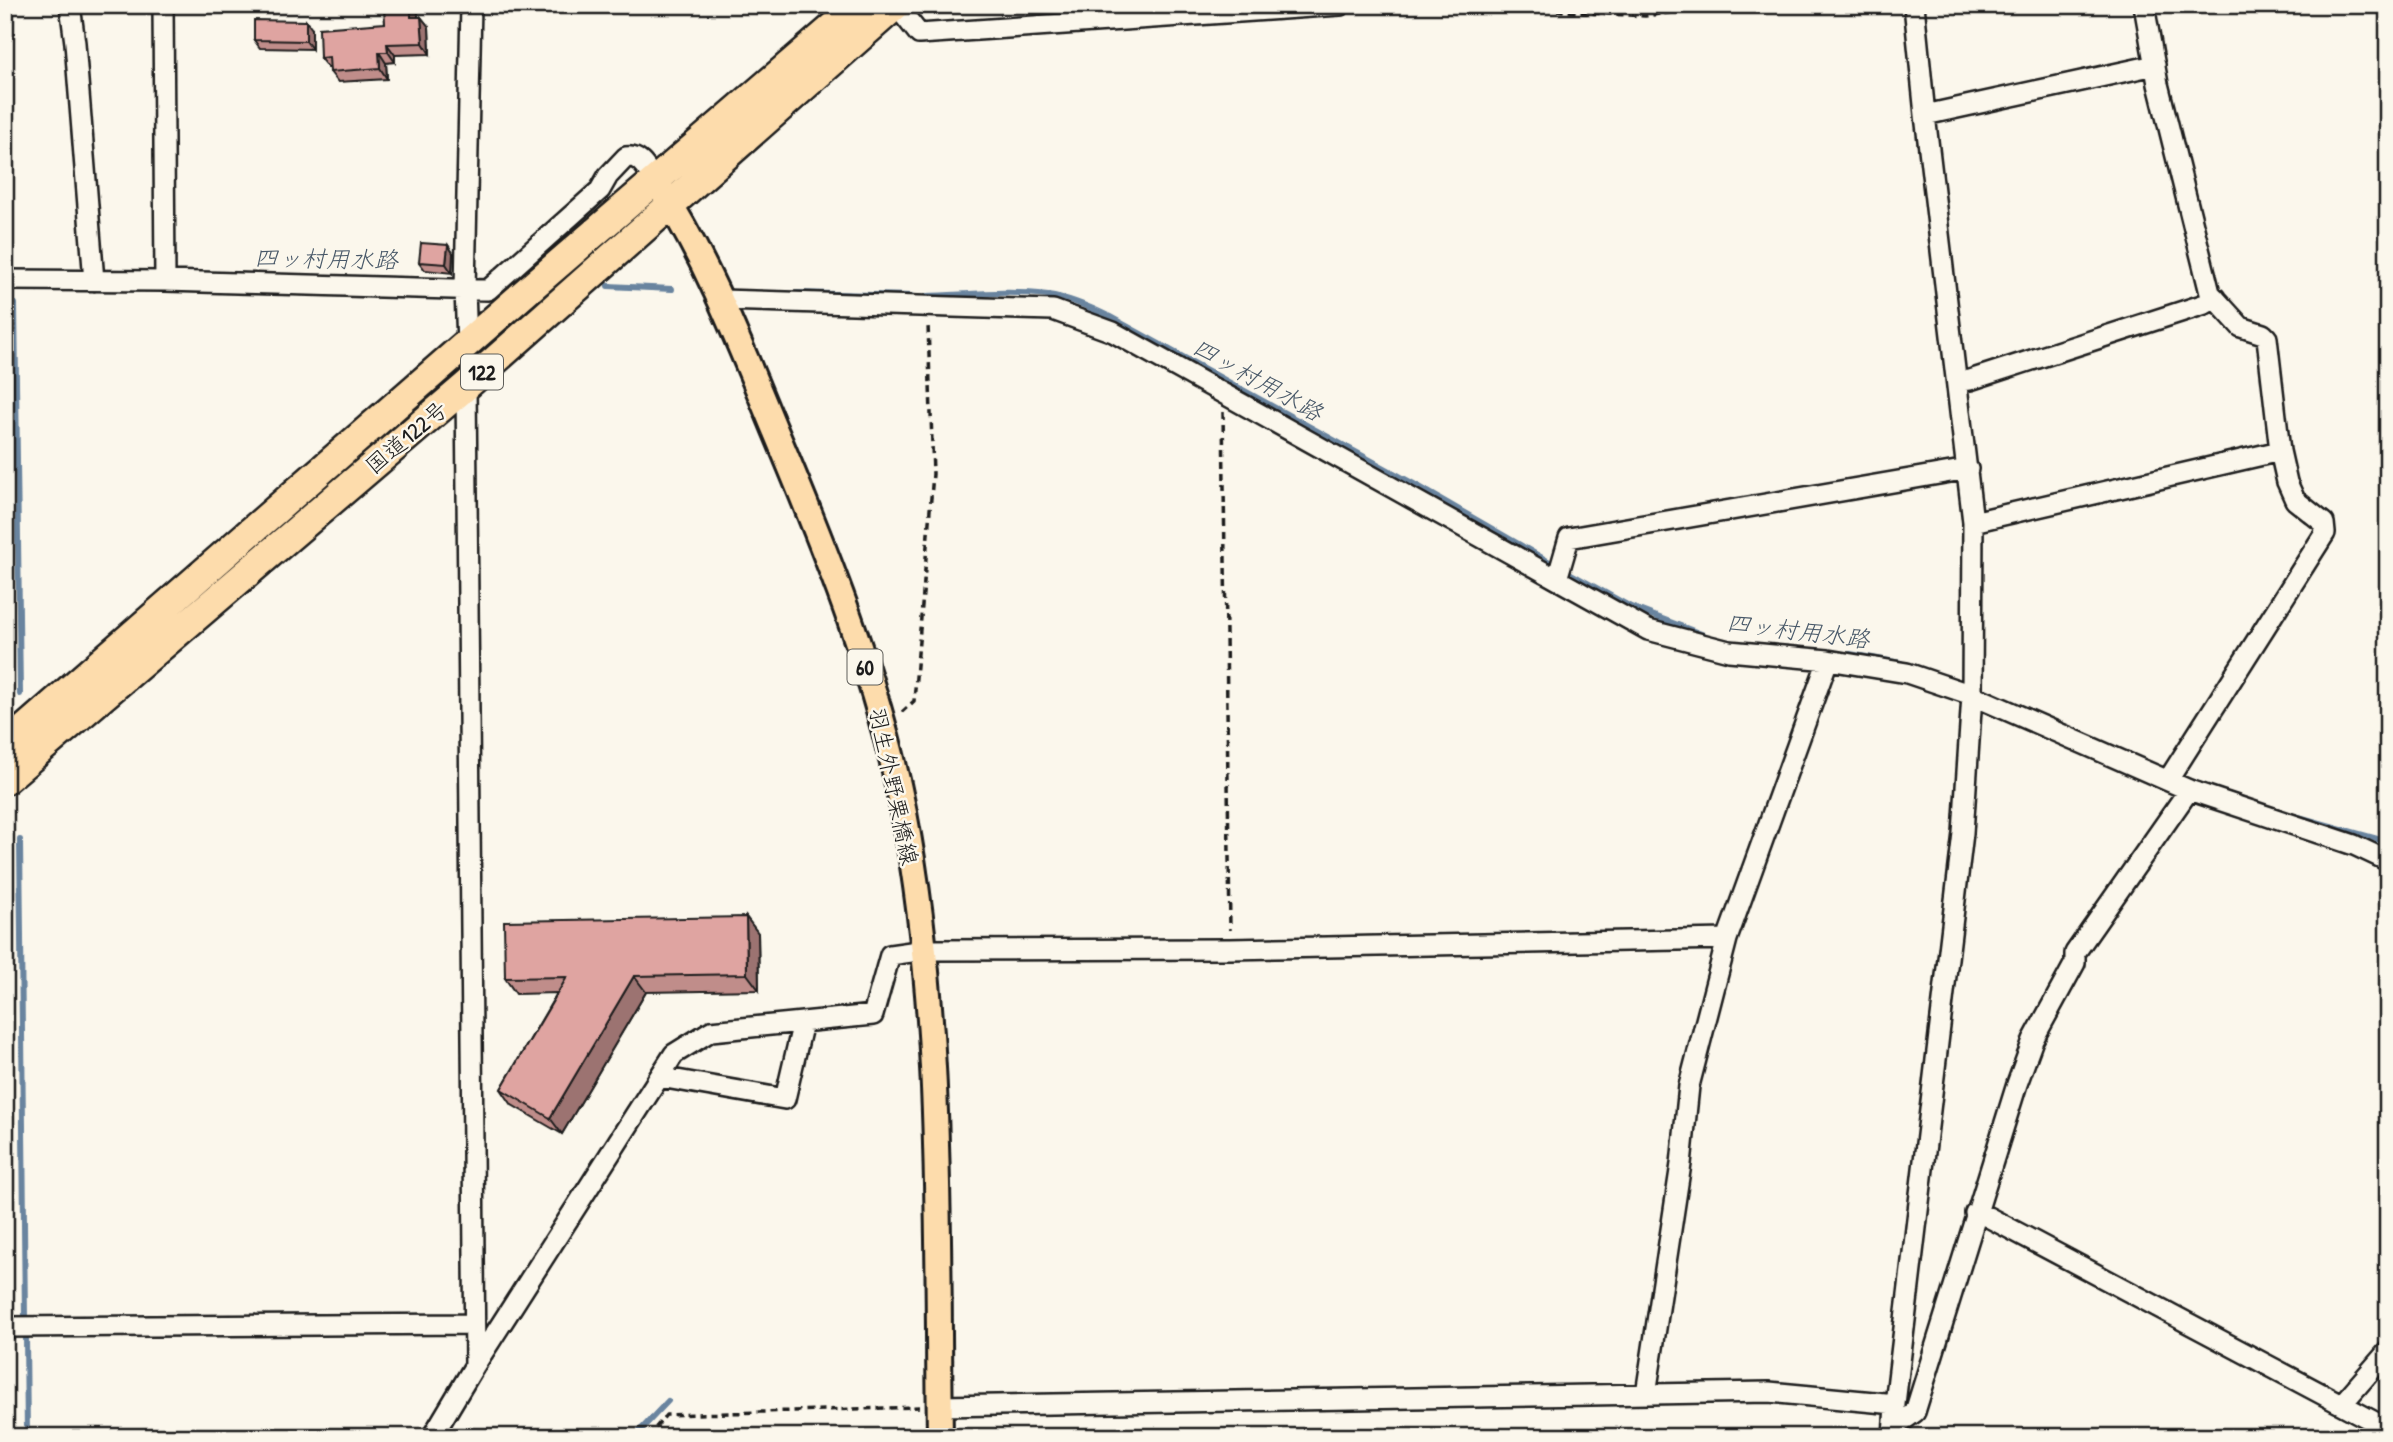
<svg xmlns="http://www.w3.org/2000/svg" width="2393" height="1442" font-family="'Patrick Hand','Klee One',sans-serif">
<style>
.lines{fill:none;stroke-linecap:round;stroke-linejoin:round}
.stream{stroke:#69849f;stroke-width:6}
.minor-casing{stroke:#1c1c1c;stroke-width:24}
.major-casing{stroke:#1c1c1c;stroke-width:30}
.highway-casing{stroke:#1c1c1c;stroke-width:33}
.path{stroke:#1c1c1c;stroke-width:3.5;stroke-dasharray:7 5;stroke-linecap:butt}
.minor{stroke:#fbf7ec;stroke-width:19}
.major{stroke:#fddcac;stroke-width:24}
.highway{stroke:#fddcac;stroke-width:28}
.wall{fill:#c08d8a;stroke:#1c1c1c;stroke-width:2}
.shaded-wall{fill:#9c7371;stroke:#1c1c1c;stroke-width:2}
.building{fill:#dfa4a1;stroke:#1c1c1c;stroke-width:2}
.labels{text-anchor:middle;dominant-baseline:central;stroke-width:5;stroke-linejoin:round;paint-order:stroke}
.shield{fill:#fbf7ec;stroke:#5f5e5a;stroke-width:2}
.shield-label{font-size:21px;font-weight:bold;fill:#1c1c1c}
.street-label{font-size:23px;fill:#1c1c1c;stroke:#fbf7ec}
.water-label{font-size:24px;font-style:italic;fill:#495969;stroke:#fbf7ec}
</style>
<rect width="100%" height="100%" fill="#fbf7ec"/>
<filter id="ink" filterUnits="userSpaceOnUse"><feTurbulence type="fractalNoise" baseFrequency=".0143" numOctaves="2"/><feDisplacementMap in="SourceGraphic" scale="14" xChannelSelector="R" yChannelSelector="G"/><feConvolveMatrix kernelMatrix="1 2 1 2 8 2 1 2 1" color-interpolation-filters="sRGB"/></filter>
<g filter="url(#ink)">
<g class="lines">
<path class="stream" d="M608,286L672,289
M797,293L911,296
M927,296C966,295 1008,290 1048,295C1070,298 1090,307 1110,317L1421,488L1553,564
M15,304L20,694
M1566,571L1631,607L1704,635
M1850,654L1901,663
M2295,816L2388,842
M20,840L25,1319
M26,1335L27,1437
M634,1437L668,1401"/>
<defs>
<path id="minor" d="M70,5L75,43L94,281
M163,5L165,281
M896,5L919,34L1340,5
M2144,5L2158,84L2210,293L2241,327L2263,334L2267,338L2280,451L2287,482L2295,500L2324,523L2325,533L2168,780
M1925,115L2155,65
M5,280L165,281L488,290L600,190L608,176L626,157C641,155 647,170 655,181
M721,300L1053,310L1113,332L1648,630L1729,651L1828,660L1907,673L1972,695L2189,790L2354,845L2388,861
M467,345L465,289L471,5
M1957,381L1970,380L2205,304L2215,298
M466,386L475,1365
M1973,522L2280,451
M1557,579L1569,538L1968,469
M660,1077L785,1099L803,1022
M1975,1213L1988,1217L2388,1429
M5,1327L473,1324
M1646,1394L1681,1164L1689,1086L1727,939L1828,660
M2342,1404L2388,1351
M940,1406L1769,1392L1895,1404
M1894,1427L1915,1412L2017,1084L2033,1040L2075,963V953L2189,790
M432,1437L475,1365L674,1054L711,1031L873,1015L890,955L925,950L1230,949L1727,939
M1893,1437L1895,1404L1963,833L1972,695L1973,522L1925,115L1914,5"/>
<path id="major" d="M661,189C709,264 741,348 775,430C827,554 878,680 904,813C943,1017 937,1229 940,1437"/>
<path id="highway" d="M5,746L528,290L859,5
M5,780L466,386L896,5"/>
</defs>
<use href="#minor" class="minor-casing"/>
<use href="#major" class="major-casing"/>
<use href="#highway" class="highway-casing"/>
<path class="path" d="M1509,5L1571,12L1645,16L1729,5
M1223,412L1230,930
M902,712L914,701L933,474L928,324
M648,1437L666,1415L919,1407"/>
<use href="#minor" class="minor"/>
<use href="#major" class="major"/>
<use href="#highway" class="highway"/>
</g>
<path class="wall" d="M384,5H418V17H421L429,27L430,54L395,55V62L386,63L387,79L338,82L330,72V68H328L320,58L385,23Z
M312,29V49L260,48L254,40Z
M448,245L453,253L452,273L425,270L419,262Z
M746,917L758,933L759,990L646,992L562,1134L512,1105L501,1089L557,993L516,994L505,978Z"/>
<path class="shaded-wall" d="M411,5H418V28L411,17Z
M421,17L429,27L430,54L423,43Z
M306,21L312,29V49L306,41Z
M387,44L395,55V62L388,52Z
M379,52L386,63L387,79L380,68Z
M448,245L453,253L452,273L446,264Z
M746,917L758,933L759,990L747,974Z
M634,976L646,992L562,1134L550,1118Z"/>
<path class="building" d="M384,5H411V17H421L423,43L387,44L388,52H379L380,68L330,72L329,57L320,58L319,28L385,23Z
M254,20L306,21V41L254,40Z
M421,243L448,245L446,264L419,262Z
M746,917L747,974L634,976L550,1118L501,1089L567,977L505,978L504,921Z"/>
</g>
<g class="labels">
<g class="shield">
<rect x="461" y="354.5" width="42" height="35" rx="5"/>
<rect x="847.5" y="649.5" width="35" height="35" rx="5"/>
</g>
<g class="shield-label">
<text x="482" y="372">122</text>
<text x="865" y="667">60</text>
</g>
<g class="street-label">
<text transform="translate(406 437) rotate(-40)">国道122号</text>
<text transform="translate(894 786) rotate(78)">羽生外野栗橋線</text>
</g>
<g class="water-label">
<text transform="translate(326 258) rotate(1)">四ッ村用水路</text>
<text transform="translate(1258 379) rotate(29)">四ッ村用水路</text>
<text transform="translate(1798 630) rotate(7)">四ッ村用水路</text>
</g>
</g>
<rect width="2393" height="1442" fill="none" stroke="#fbf7ec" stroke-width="28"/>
<rect x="14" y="14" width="2365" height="1414" fill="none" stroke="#1c1c1c" stroke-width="2.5" filter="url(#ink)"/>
</svg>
